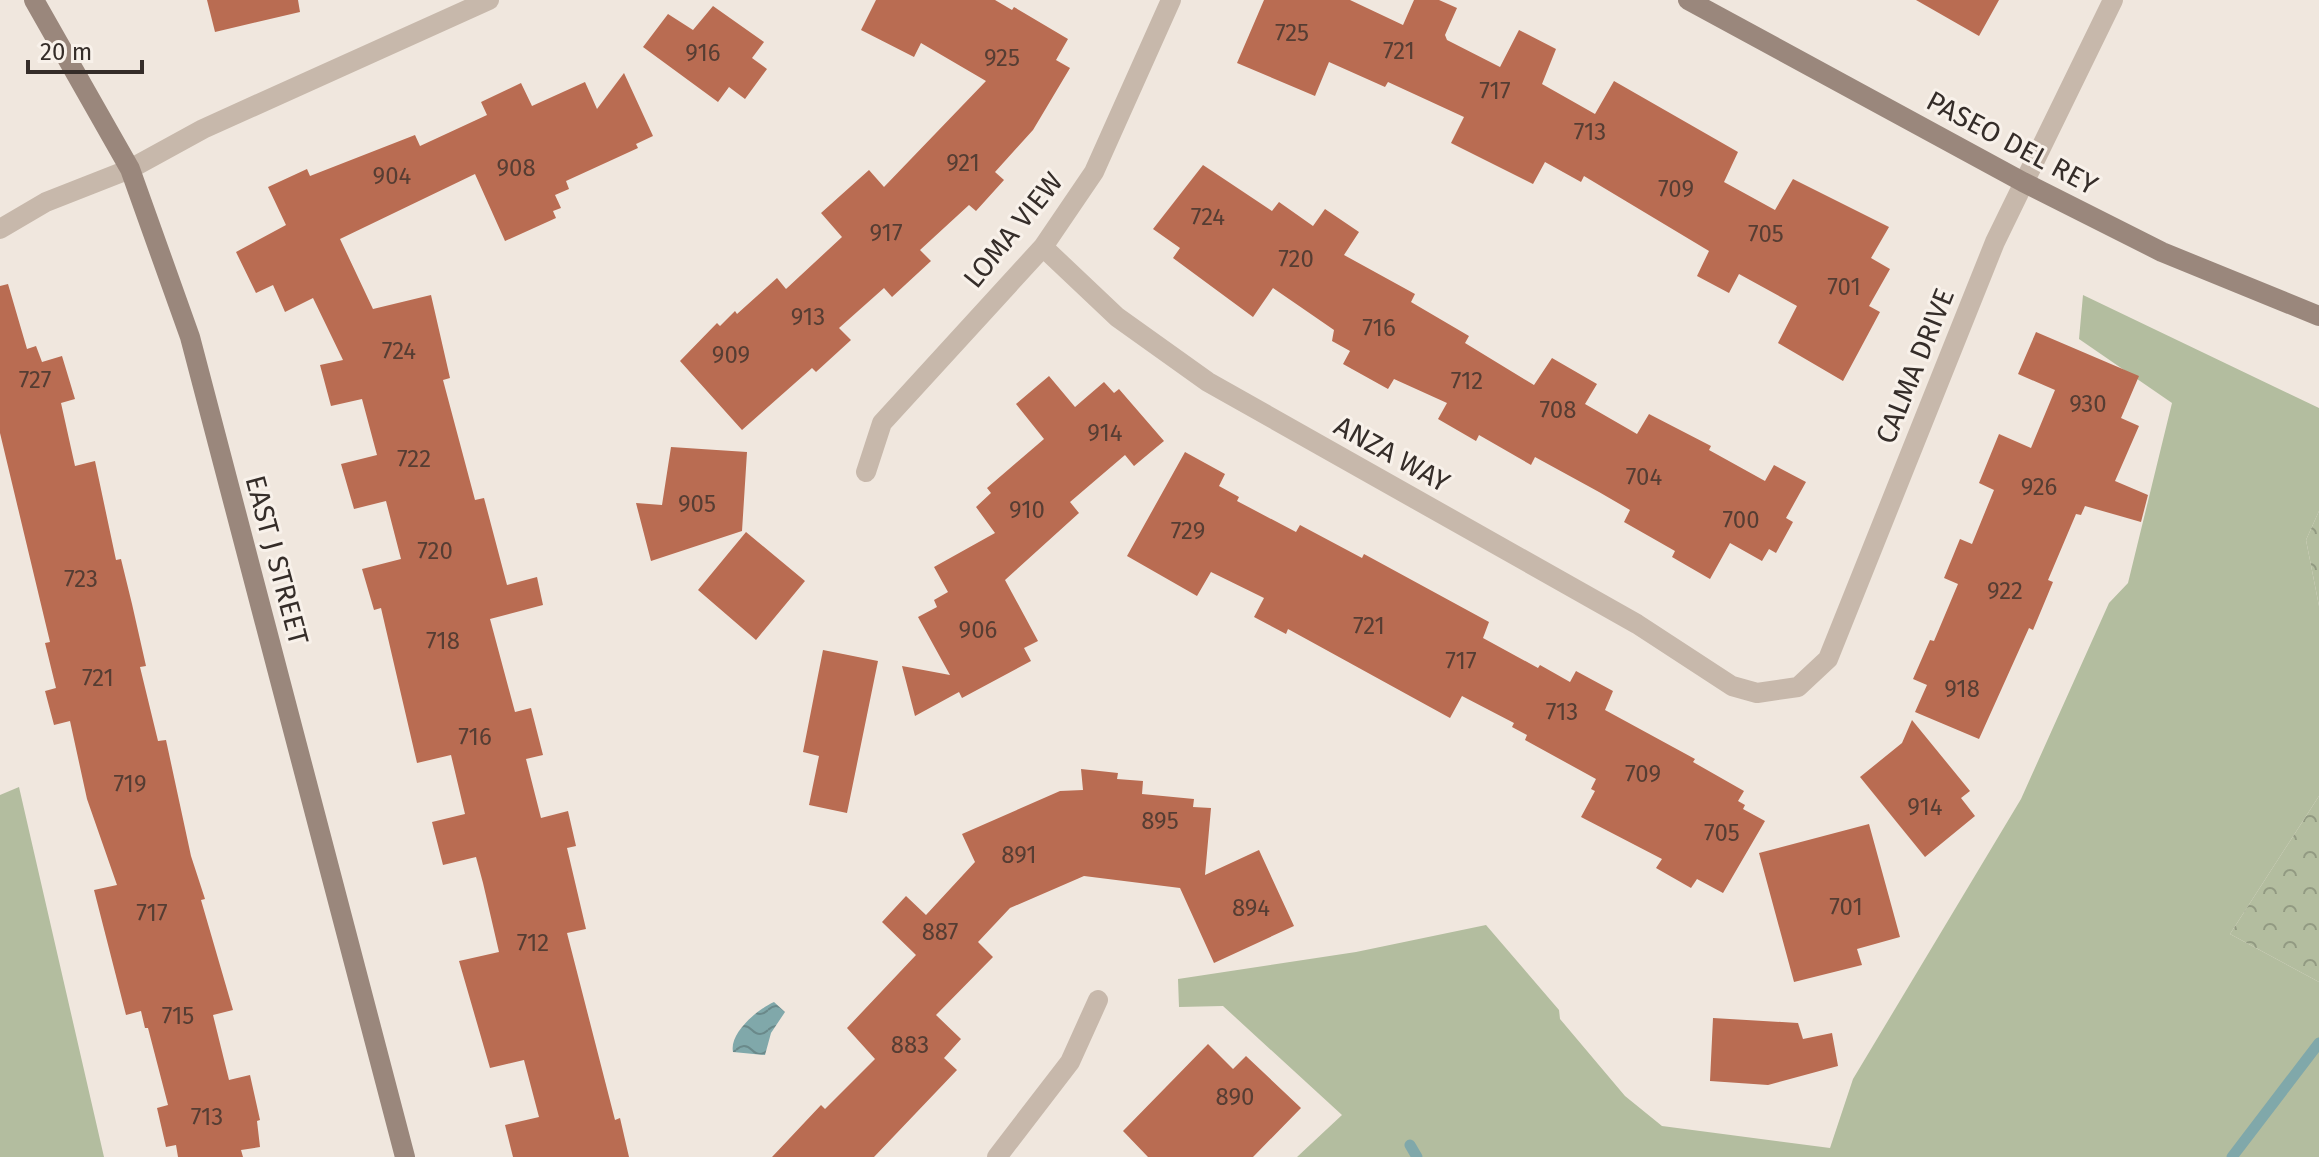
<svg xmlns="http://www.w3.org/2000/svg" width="2319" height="1157" font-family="'Fira Sans',sans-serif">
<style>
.grass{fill:#b3bd9f}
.park{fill:url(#park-crowns)}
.water{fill:url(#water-waves)}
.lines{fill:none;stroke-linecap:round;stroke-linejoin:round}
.stream{stroke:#80a8aa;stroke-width:11}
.building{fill:#b96c52}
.street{stroke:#c7b8ab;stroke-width:20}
.secondary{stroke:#9a877c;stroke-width:20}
.labels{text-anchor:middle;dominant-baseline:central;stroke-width:6;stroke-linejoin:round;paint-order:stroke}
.number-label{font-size:24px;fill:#563d33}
.street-label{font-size:28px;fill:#352d29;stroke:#f8f1ea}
</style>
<defs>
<pattern id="park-crowns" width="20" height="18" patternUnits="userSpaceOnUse" patternTransform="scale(2)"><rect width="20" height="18" fill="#b3bd9f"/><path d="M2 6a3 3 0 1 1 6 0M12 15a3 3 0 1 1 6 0" fill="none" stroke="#929a82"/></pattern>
<pattern id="water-waves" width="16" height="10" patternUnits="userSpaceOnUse" patternTransform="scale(2)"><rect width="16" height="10" fill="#80a8aa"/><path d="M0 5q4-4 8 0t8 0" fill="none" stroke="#6a898a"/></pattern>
</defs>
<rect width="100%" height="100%" fill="#f0e7de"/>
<path class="grass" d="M2083,295L2319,408V511L2306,540L2319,606V796L2230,934L2319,982V1157H1297L1342,1115L1223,1006L1179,1007L1178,979L1356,952L1486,925L1559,1010L1560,1019L1625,1096L1662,1126L1830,1148L1853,1079L2021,799L2109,603L2128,583L2172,403L2079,339Z
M19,787L104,1157H0V795Z"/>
<path class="park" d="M2319,511V606L2306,540Z
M2319,796V982L2230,934Z"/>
<path class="water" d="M774,1002L785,1012L771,1033L765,1055L733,1052C729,1033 758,1009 774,1002Z"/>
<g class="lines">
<path class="stream" d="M1410,1145L1417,1157
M2232,1157L2319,1043"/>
</g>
<path class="building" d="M207,0H298L300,12L215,32Z
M876,0H995L1012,10L1014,7L1068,39L1056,60L1070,68L1033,130L995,172L1004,180L976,211L969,205L920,250L931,261L892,297L884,288L839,328L851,340L816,372L812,368L742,430L680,361L717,323L720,326L735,311L737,314L777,278L786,289L842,237L821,213L869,170L884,187L986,81L921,43L914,57L861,30Z
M1264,0H1350L1403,25L1414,0H1439L1457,8L1445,35L1447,40L1500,67L1519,30L1556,49L1542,84L1595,114L1614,81L1738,152L1724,182L1775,210L1793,179L1889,227L1871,258L1890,269L1869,306L1880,312L1843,381L1778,343L1797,306L1739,274L1729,293L1697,276L1709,251L1584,176L1581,182L1545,162L1533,184L1451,143L1464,117L1388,82L1385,87L1329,62L1315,96L1237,63Z
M1916,0H1999L1979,36Z
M713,6L764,42L752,58L767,69L745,99L729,87L718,102L643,47L668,14L693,30Z
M624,73L653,136L636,144L638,148L566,181L569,189L555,195L561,208L553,211L556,218L505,241L475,174L340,239L373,309L431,295L450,378L443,380L475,500L484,498L507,585L537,577L543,605L490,619L515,712L531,708L543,755L526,759L541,818L568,811L576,846L567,848L586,929L567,933L615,1120L620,1118L629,1157H513L505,1125L539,1117L524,1060L490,1068L459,961L499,952L483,883L476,857L443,865L432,822L465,814L451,755L417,763L381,608L374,610L362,569L401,559L386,501L354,509L341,464L377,455L362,399L331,406L320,365L343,360L313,298L285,312L273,285L256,293L236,252L286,225L268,187L307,169L310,176L415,135L420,146L487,115L481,102L521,83L532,106L585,82L597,109Z
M1203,165L1272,211L1279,202L1313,226L1325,209L1359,232L1344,255L1415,294L1411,302L1469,336L1465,343L1534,385L1552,358L1597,384L1585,404L1637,434L1649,414L1711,446L1709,450L1765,481L1774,465L1806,482L1786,518L1793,522L1776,553L1769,549L1762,561L1730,543L1710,579L1672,557L1675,551L1624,522L1630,510L1599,492L1535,457L1531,465L1479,435L1476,441L1438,419L1447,403L1394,379L1388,389L1343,364L1350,351L1332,341L1334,330L1273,288L1253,317L1173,258L1180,248L1153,229Z
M8,284L27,349L36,346L42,362L62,356L75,399L61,403L75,466L95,461L116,560L121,559L132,604L146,666L140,667L158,741L166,740L191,856L205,899L201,900L233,1010L213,1015L229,1080L250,1075L260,1120L257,1121L260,1147L241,1150L243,1157H178L176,1145L166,1147L157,1108L168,1105L148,1028H145L141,1011L126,1015L94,890L117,885L87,799L70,721L54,725L45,691L56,688L45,643L50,642L0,433V286Z
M2036,332L2139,376L2121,418L2139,426L2115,481L2148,495L2141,522L2085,506L2081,515L2076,514L2048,580L2053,582L2033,630L2029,628L1979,739L1915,712L1927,685L1913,679L1930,640L1934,641L1958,584L1944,578L1960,539L1972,544L1994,490L1979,483L1999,434L2031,448L2055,390L2018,374Z
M1049,376L1075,407L1104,382L1114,393L1119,389L1164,441L1134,466L1125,455L1070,502L1079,513L1005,580L1038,641L1024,648L1031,661L962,698L959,692L915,716L902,666L950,675L918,617L937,607L934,600L948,592L934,567L995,533L976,507L991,493L987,488L1044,439L1016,404Z
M671,447L747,452L742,531L651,561L636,503L662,505Z
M1185,452L1225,474L1219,486L1239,497L1237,501L1296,532L1300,525L1362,558L1364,554L1489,622L1483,638L1538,668L1540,665L1570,682L1576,671L1613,691L1605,710L1695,759L1693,762L1744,791L1738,801L1745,805L1743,809L1765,821L1723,893L1697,879L1691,888L1656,868L1662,859L1581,817L1595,791L1591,789L1596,779L1525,740L1527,735L1512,727L1514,723L1462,696L1450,718L1288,629L1286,634L1254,617L1264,598L1211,572L1197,596L1127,556Z
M746,532L805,581L756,640L698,590Z
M823,650L878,661L847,813L809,805L819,756L803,752Z
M1912,720L1970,791L1961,798L1975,816L1925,857L1860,777L1902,743Z
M1081,769L1118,773L1117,779L1143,781L1142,794L1194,799L1193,807L1211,808L1205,875L1259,850L1294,926L1214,963L1180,888L1084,876L1010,908L978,942L993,957L936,1015L961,1039L944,1058L957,1070L874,1157H772L821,1105L825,1109L875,1059L847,1028L916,955L882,922L906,896L926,915L975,862L962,834L1060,791L1083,790Z
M1869,824L1900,937L1857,949L1862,965L1794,982L1759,853Z
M1713,1018L1798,1023L1803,1039L1832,1033L1838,1066L1768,1085L1710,1081Z
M1208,1044L1233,1069L1246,1056L1301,1108L1253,1157H1148L1123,1131Z"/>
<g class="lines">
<path class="street" d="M0,229L46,202L130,169L203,129L489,0
M1043,247L1117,317L1208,382L1637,624L1732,686L1757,693L1798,687L1828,659L1995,242L2113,0
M866,472L882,423L1043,247L1094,172L1171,0
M997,1157L1070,1062L1098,1000"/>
<path class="secondary" d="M34,0L130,169L190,337L405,1157
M1688,0L2023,182L2162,252L2319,316"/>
</g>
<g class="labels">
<g class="number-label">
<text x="1292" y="33">725</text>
<text x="1399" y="51">721</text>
<text x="703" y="53">916</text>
<text x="1002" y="58">925</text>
<text x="1495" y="91">717</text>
<text x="1590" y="132">713</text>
<text x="963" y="163">921</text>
<text x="516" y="168">908</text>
<text x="392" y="176">904</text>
<text x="1676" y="189">709</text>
<text x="1208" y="217">724</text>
<text x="886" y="233">917</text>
<text x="1766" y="234">705</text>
<text x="1296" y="259">720</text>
<text x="1844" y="287">701</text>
<text x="808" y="317">913</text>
<text x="1379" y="328">716</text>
<text x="399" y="351">724</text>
<text x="731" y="355">909</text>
<text x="35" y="380">727</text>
<text x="1467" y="381">712</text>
<text x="2088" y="404">930</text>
<text x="1558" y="410">708</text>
<text x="1105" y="433">914</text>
<text x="414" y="459">722</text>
<text x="1644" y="477">704</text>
<text x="2039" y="487">926</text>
<text x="697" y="504">905</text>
<text x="1027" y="510">910</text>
<text x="1741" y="520">700</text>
<text x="1188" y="531">729</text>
<text x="435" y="551">720</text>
<text x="81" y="579">723</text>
<text x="2005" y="591">922</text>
<text x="1369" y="626">721</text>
<text x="978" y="630">906</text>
<text x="443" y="641">718</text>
<text x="1461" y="661">717</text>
<text x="98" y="678">721</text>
<text x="1962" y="689">918</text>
<text x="1562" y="712">713</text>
<text x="475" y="737">716</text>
<text x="1643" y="774">709</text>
<text x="130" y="784">719</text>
<text x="1925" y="807">914</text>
<text x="1160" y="821">895</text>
<text x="1722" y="833">705</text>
<text x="1019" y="855">891</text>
<text x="1846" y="907">701</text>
<text x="1251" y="908">894</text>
<text x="152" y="913">717</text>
<text x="940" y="932">887</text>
<text x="533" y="943">712</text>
<text x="178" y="1016">715</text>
<text x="910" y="1045">883</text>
<text x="1235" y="1097">890</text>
<text x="207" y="1117">713</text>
</g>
<g class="street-label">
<text transform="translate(2012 143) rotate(28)">PASEO DEL REY</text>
<text transform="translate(1013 230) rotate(-51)">LOMA VIEW</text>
<text transform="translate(1915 366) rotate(-68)">CALMA DRIVE</text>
<text transform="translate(1392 454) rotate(29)">ANZA WAY</text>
<text transform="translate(277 560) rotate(75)">EAST J STREET</text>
</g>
</g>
<path d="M28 60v12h114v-12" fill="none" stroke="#352d29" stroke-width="4"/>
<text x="40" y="60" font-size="24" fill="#352d29" stroke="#f8f1ea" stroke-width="6" paint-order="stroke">20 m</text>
</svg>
